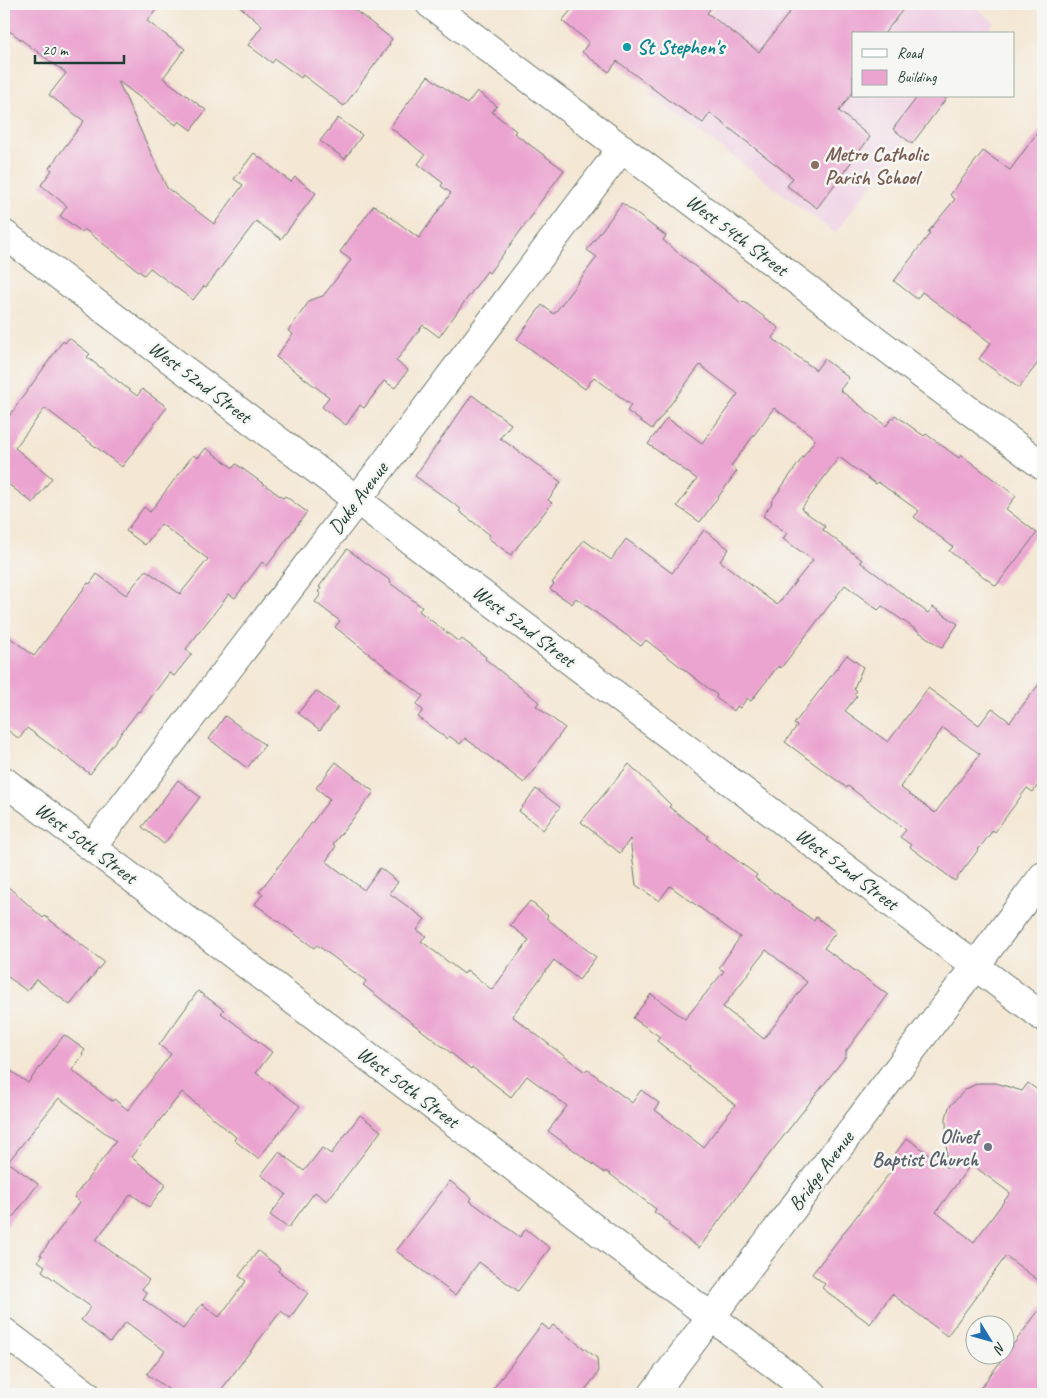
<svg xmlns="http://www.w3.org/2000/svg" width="1047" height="1398" font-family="Caveat,sans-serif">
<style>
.built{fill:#f0d0e4}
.building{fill:#eba4d0;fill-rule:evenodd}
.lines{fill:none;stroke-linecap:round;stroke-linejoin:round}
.minor-casing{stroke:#6a786c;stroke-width:30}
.minor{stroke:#fff;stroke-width:28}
.culture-dot{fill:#0f9aa8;stroke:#f6f6f2;stroke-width:2}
.education-dot{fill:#8d6e63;stroke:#f6f6f2;stroke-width:2}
.worship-dot{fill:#6b7280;stroke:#f6f6f2;stroke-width:2}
.labels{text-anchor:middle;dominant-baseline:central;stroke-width:5;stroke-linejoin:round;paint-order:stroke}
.culture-label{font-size:20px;font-weight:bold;fill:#0d838f;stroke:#f6f6f2;text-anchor:start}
.education-label{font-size:20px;font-weight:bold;fill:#785e54;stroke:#f6f6f2;text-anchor:start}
.street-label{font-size:20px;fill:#1f3d34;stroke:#f6f6f2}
.worship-label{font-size:20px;font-weight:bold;fill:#5b616d;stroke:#f6f6f2;text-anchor:end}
</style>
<rect width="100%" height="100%" fill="#f6f6f2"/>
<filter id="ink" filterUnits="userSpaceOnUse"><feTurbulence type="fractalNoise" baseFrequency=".02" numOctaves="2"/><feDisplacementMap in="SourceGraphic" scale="10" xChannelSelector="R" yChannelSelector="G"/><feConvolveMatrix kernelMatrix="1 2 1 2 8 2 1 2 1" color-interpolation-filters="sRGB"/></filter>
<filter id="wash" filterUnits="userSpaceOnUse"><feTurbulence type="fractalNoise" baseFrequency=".0096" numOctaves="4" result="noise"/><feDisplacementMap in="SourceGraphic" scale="20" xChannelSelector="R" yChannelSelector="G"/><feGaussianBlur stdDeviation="1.12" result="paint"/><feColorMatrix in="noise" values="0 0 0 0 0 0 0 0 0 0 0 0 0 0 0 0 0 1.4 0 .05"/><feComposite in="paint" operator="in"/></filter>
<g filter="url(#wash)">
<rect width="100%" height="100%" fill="#f4e7d4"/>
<path class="built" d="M718,4H971L994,22L985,34H853V96H938L835,233L649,94Z"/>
<g id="blocks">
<path class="building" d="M4,4H161L147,21L185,49L163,78L206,110L191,130L179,121L176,125L118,81L167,188L214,224L243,185L234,179L254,153L291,182L295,177L316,193L281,239L256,221L206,287L204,286L193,300L150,268L144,275L84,229L82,232L60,216L67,206L41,185L52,170L49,168L84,121L49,95L66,73L4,27Z
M237,4H347L392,39L389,43L390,44L344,106L303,75L301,78L275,59L272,63L248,45L262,26Z
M576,4H714L707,13L759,52L796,4H907L884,34H853V92L839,111L870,137L817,208L787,186L793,178L710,113L703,123L668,100L617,61L609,72L582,52L589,42L562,21Z
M428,76L467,104L477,91L497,106L492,112L516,131L514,133L564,170L533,212L534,213L489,273L487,271L439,337L423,325L396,361L408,370L395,388L384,381L364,408L360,405L346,425L322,407L329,397L276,357L293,334L288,331L310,300L323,296L351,260L340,252L374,205L419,238L451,193L441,186L443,183L418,164L425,155L390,127Z
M918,96H948L912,144L893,129Z
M338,118L362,135L345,159L320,141Z
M1043,125V356L1019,388L979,359L991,343L922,292L917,299L894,281L930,233L928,232L955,199L950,195L983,151L1010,170Z
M622,203L666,236L663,240L677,252L741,303L743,301L779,328L772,338L816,370L824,359L849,378L840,390L886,426L895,415L924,436L926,434L959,458L961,455L1016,496L1006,509L1037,533L996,586L949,551L953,547L914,517L919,511L878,482L876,484L839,457L801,509L825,526L823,530L862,560L860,562L928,613L933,607L958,624L942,648L882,606L878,610L845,585L781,668L778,666L751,701L747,698L740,708L737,706L734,711L716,698L717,695L646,640L641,646L576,598L572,604L550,589L554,584L552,583L584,540L611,560L626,539L672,573L704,530L729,549L720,561L777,605L813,560L783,539L787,533L763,516L772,503L771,502L815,440L811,435L774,408L731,466L737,471L700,522L677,506L697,479L648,444L667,418L702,443L738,394L700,365L652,429L627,411L631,405L594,377L585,389L517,339L542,305L554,314L597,257L587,250Z
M69,338L90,354L87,357L137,396L142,389L167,407L122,467L45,408L15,448L52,478L33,503L4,481V423L63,341L65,343Z
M472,395L511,424L500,438L561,482L548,500L552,503L511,555L488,538L490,535L459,511L461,509L415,476Z
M206,448L233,468L236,464L283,498L285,496L307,512L267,566L262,562L235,598L229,594L186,649L191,653V655L174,676L169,673L140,712L138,711L90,774L27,728L19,739L4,727V633L34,656L88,583L90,584L97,574L126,595L146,570L180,594L208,559L161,524L145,545L126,531L144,507L150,512L193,455L198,458Z
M347,549L391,581L390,583L422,607L419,611L459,642L462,639L486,657L485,659L539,702L536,706L565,728L524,783L465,738L460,744L449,736L447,739L418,717L423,710L416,705L423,696L335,627L340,621L315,602L321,594L318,592L321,588L319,587Z
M847,655L863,667L854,688L857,691L854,694L857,696L845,711L888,742L928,688L979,725L992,708L1010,722L1043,679V778L1033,792L1027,788L995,832L993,830L955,881L910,847L911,845L900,837L906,830L848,786L847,788L785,742L797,726L794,724ZM943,728L980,754L935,813L900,787Z
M316,691L338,707L320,730L298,713Z
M225,716L265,745L247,768L209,739Z
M336,762L374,792L333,844L336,846L326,861L364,890L380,868L398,882L389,893L425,919L417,930L426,936L421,941L464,974L467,970L492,990L529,940L510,925L530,901L548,916L546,918L596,957L579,980L554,960L512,1016L585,1072L587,1069L632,1103L641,1090L659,1103L655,1110L703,1147L735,1105L689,1069L690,1067L657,1041L660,1037L633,1018L651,994L685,1019L724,971L719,968L740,937L670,886L659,901L636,885L630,839L620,853L581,822L629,764L671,805L669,807L708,836L706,838L757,875L755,878L814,921L816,917L836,932L824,948L888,995L846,1051V1056L747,1183L699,1248L668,1225L670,1223L654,1212L656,1209L606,1171L605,1173L548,1131L567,1106L527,1076L511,1097L472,1067L471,1069L451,1053L363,985L366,981L317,945L314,948L255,904L263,894L259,892L330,799L316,788ZM766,950L807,982L764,1039L723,1007Z
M178,780L200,797L164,844L142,827Z
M536,789L560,807L543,830L519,811Z
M4,883L43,918L45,916L104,962L70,1005L36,979L27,991L4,974Z
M198,991L224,1010L221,1013L272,1052L256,1073L300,1106L258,1159L234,1140L236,1137L182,1092L131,1157L166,1184L149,1207L131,1194L96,1240L149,1280L142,1289L147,1293L143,1299L183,1329L202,1304L219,1317L246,1281L239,1276L258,1251L280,1268L278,1271L308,1293L290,1318L281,1311L218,1394H175L147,1374L165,1351L126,1322L110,1342L81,1320L91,1307L42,1271L45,1266L38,1261L42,1255H40L80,1202L74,1197L116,1141L59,1098L8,1162L38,1184L4,1229V1066L28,1083L64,1035L85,1050L82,1054L83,1055L72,1070L112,1101L114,1099L128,1110L171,1054L159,1045Z
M979,1083H996L1022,1091L1028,1083L1043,1094V1284L1006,1256L947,1336L892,1294L870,1324L822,1288L825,1284L812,1274L892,1170L886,1166L907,1138L947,1168L946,1118L949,1107L966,1089ZM971,1164L1010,1193L974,1242L936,1212Z
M360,1115L381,1131L327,1201L315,1192L288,1228L270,1215L286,1194L261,1175L279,1152L304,1171L322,1148L331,1154Z
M450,1181L472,1198L470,1201L520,1237L526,1229L550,1248L518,1291L479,1262L455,1295L396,1251Z
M1043,1305V1394H976Z
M542,1324L549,1330L553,1325L597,1358L598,1373L582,1394H489Z"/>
</g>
</g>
<g filter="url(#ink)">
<use href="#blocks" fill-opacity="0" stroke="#6a786c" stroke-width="1"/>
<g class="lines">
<defs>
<path id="minor" d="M430,4L1043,466
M4,234L1043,1017
M4,781L813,1394
M92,847L357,500L622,148
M4,1332L86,1394
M653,1394L1043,876"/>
</defs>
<use href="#minor" class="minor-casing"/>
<use href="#minor" class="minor"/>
</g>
</g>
<circle class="culture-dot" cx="627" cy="47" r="5"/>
<circle class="education-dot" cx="815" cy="165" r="5"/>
<circle class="worship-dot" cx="988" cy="1147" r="5"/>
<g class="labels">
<g class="culture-label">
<text x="637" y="47">St Stephen's</text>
</g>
<g class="education-label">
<text x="825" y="154">Metro Catholic<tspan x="825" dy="23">Parish School</tspan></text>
</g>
<g class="street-label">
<text transform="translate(737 235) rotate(37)">West 54th Street</text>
<text transform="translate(200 382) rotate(37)">West 52nd Street</text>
<text transform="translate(358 498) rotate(-53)">Duke Avenue</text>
<text transform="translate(524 626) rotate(37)">West 52nd Street</text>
<text transform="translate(86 843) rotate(37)">West 50th Street</text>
<text transform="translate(847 869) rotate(37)">West 52nd Street</text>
<text transform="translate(408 1087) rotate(37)">West 50th Street</text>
<text transform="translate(821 1171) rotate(-53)">Bridge Avenue</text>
</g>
<g class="worship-label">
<text x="978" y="1136">Olivet<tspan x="978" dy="23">Baptist Church</tspan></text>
</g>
</g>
<rect width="1047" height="1398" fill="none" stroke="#f6f6f2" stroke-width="20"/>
<rect x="852" y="32" width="162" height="65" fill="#f6f6f2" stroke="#a0aca6"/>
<rect x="862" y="49" width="25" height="8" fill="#ffffff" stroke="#a0aca6"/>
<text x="897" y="58" font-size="15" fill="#1f3d34">Road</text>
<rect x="862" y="70" width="25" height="15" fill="#eba4d0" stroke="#a0aca6"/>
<text x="897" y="82" font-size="15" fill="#1f3d34">Building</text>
<g transform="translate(990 1340) rotate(127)"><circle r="24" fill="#f6f6f2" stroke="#a0aca6"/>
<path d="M0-4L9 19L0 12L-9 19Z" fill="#1f6fb2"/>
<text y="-8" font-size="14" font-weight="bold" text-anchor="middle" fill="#1f3d34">N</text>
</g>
<path d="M35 55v8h89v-8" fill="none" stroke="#1f3d34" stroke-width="2.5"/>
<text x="42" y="55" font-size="15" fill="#1f3d34" stroke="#f6f6f2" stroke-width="4" paint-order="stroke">20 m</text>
</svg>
